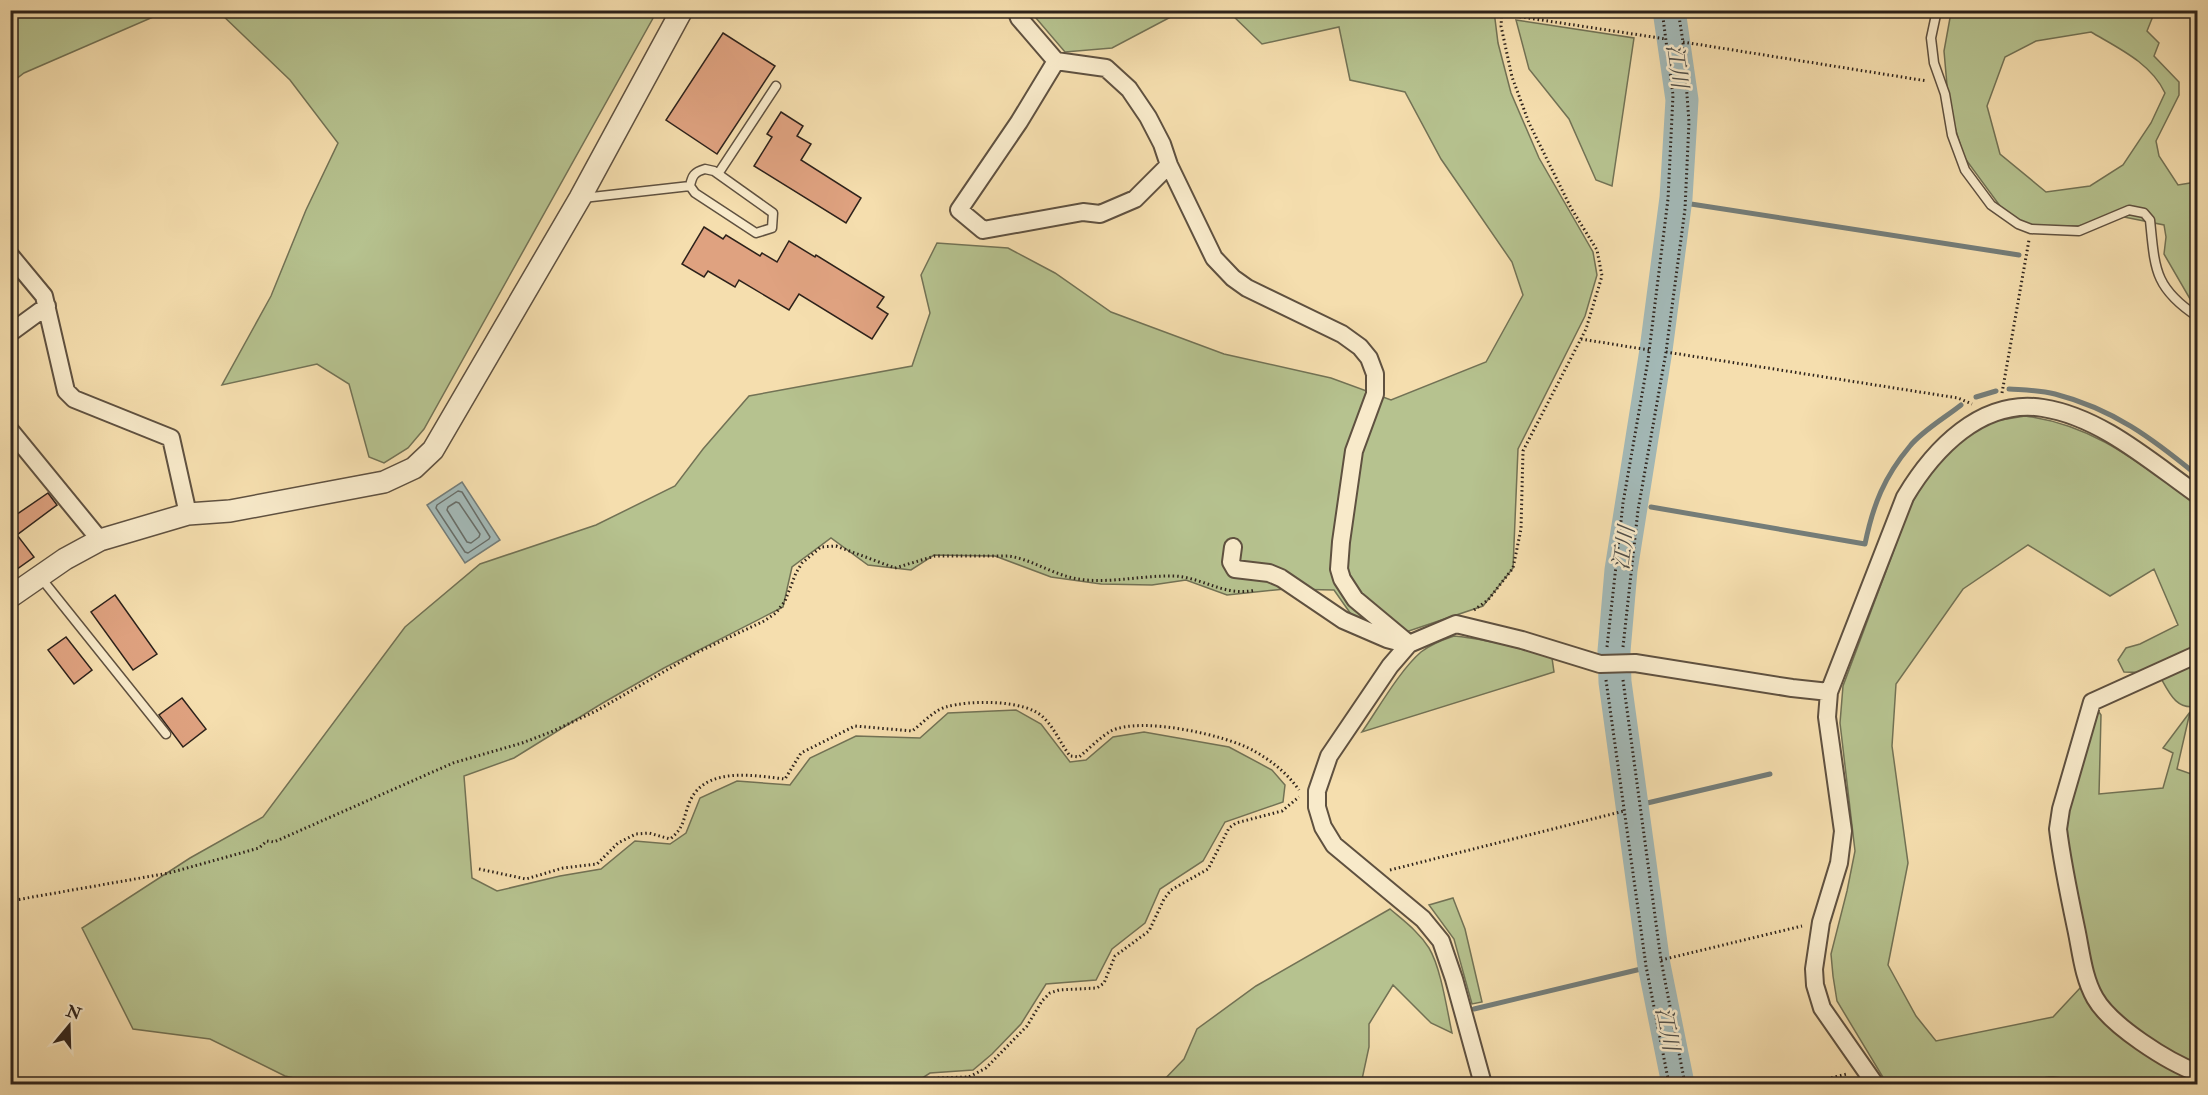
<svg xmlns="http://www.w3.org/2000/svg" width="2208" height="1095" font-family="'IM FELL Double Pica','Noto Serif JP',serif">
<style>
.green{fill:#b6c28f;stroke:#727255;stroke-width:1.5;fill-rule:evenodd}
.water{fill:#a3b9b7;stroke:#747d79;stroke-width:1.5}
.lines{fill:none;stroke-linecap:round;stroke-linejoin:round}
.shore{stroke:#686e69;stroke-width:1.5}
.stream{stroke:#747d79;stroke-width:5}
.river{stroke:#a3b9b7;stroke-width:33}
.building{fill:#dfa280;stroke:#2d221b;stroke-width:1.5}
.service-casing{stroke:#5f5140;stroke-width:11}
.minor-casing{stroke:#5f5140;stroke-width:20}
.tertiary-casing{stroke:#5f5140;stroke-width:24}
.path{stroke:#2d221b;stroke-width:3;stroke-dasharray:1.5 3;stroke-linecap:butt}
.service{stroke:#f8eaca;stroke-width:8}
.minor{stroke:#f8eaca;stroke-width:16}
.tertiary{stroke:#f8eaca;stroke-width:21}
.labels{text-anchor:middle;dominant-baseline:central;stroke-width:5;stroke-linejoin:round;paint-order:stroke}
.water-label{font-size:22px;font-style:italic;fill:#504f4a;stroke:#f8eaca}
</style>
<rect width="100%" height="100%" fill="#f5deae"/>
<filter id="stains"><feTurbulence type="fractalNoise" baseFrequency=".00333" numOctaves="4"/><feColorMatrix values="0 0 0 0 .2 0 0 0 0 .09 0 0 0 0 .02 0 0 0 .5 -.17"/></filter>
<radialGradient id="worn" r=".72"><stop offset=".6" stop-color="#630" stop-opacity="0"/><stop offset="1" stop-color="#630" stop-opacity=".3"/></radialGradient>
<path class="green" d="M11,10H167V11L24,73L11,83Z
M1961,10L2155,11L2147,31L2159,43L2154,56L2179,82V95L2156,141L2159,156L2178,185L2190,183L2197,178V311L2164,254L2166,237L2164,225L2124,217L2078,226H2034L2022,223L2000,206L1964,157L1949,108L1944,51L1950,18ZM2091,32C2118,48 2151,63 2165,93L2151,123L2123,165L2090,186L2046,192L2000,154L1987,106L2005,57L2036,41Z
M170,11H657L424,429L408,448L384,463L369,457L349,384L317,364L222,385L271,296L306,210L338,143L290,80L219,12Z
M1030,11H1182L1112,48L1065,52Z
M1228,11H1494L1498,43L1511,93L1539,158L1593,252L1597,275L1585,316L1518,449L1513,568L1483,606L1391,637L1360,627L1334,590L1285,589L1227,595L1186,580L1152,585L1101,584L1051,577L995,556L934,555L911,570L868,565L831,538L792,567L783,607L664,668L601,704L514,758L464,776L472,878L497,891L560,876L601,869L635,841L670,844L686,833L700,798L737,781L790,785L810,758L856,736L920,738L948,713L1016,710L1041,724L1070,762L1086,760L1113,737L1144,732L1229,747L1272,770L1285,785L1283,802L1225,822L1203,861L1160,889L1145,923L1112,949L1096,980L1046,984L1021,1024L992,1054L973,1070L930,1073L913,1084H320L285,1076L210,1039L133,1029L82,928L190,858L263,817L405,627L480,564L596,525L675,486L703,449L749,396L912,366L930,313L921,275L937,243L1008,248L1055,273L1111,312L1224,354L1331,378L1391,400L1486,362L1523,295L1512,262L1441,159L1405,92L1350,80L1339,27L1262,44Z
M1516,20L1634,38L1612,186L1596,180L1569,119L1529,69Z
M2025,416C2096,425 2141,465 2197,505V706C2175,711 2168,690 2158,673L2124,672L2118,660L2126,648L2140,644L2178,625L2154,569L2110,596L2028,545L1963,589L1896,684L1892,746L1908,863L1888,965L1916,1016L1936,1041L2053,1017L2081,987L2064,817L2095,706L2101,715L2099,794L2163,788L2173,753L2163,748L2190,712L2177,769L2197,776V1084H2073C2059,1071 2037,1079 2021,1084H1887L1837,1001L1833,976L1831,954L1847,891L1855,851L1840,723L1843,686L1910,507L1926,477L1946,454L1974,430L1995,421Z
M1454,636C1488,639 1520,648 1552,658L1554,672L1362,732C1378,709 1400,670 1421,652C1431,644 1442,640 1454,636Z
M1453,898L1465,929L1482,1002L1472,1004L1454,939L1429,905Z
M1390,909C1404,921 1419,932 1429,948C1441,968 1447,1010 1452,1033L1431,1023L1393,985L1369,1024V1047L1361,1084H1160L1184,1059L1197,1029L1256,986Z"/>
<path class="water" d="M462,482L500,540L465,563L427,505Z"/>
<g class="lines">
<path class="shore" d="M458,491L462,492L490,537L489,539L468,553L465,552L436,508L437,505Z
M456,502L459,503L480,534L479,537L471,543L467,542L447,510L448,507Z"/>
<path class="stream" d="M1675,202H1678
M1691,204L2019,255
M2009,389C2024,390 2040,390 2055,394C2113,409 2152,438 2198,476
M1976,397L1996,391
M1631,504L1634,505
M1651,507L1865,544C1873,505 1884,477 1910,446C1922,431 1946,417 1961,405
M1643,804L1770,774
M1632,806L1634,805
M1650,966L1654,965
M1474,1009L1641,969"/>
<path class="river" d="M1669,10L1682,100L1676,198L1656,350L1621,570L1614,651L1615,682L1654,965L1678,1084"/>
</g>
<path class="building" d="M723,33L775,66L717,154L666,120Z
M781,112L803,126L797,136L811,144L801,160L861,198L846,223L754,166L772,137L767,134Z
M704,227L723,239L726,235L760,256L762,253L777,262L789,241L815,257L816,255L884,297L877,307L888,314L872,339L799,294L789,310L739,280L735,287L708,271L704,277L682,264Z
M48,493L57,505L17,535L34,557L10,574V519Z
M115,595L157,654L133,670L91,612Z
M66,637L92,670L74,684L48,650Z
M182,698L206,729L183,747L159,715Z"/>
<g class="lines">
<defs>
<path id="service" d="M1937,10L1931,38L1934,63L1945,94L1952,135L1965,170L1991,205L2018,224L2031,229L2079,231L2129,210L2144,213L2150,220C2155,269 2154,288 2198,317
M705,169L714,171L773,213L772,228L756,233L695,193L690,186C692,176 694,172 705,169Z
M718,174L776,86
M583,198L690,186
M41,578L166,734"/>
<path id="minor" d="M1016,10L1019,18L1056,61L1106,68L1129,89L1148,117L1162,144L1169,165L1214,258L1233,278L1247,288L1342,334L1360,347L1369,358L1375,374V394L1354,451L1341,542L1339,569L1342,579L1355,599L1409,644
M1056,61L1019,122L959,210L983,230L1083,212L1100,214L1135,199L1169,165
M10,255L44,296L66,391L74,399L171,438L188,514
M10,333L47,306
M10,430L100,540
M1233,547L1231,562L1235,569L1269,573L1281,578L1343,620L1387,639L1402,643
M2198,654L2092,702L2061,809L2058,829C2062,862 2069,895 2076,928C2081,951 2083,977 2095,998C2111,1026 2168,1062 2198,1073
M1483,1084L1454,979L1441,941L1423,919L1334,845L1323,827L1317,807V791L1329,756L1390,666L1409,644L1456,624L1522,640L1600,664L1635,663L1792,688L1829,692
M1875,1084L1822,1008L1815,985L1814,969L1821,922L1839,863L1843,831L1827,717L1829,692L1905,497C1933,450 1981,398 2043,408C2101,417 2151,462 2198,495"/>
<path id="tertiary" d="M10,597L65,559L100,540L188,514L230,511L384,482L414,468L433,450L580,198L682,10"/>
</defs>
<use href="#service" class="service-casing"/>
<use href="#minor" class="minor-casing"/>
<use href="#tertiary" class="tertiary-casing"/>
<path class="path" d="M1502,14L1666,39
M1683,42L1927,81
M1581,339L1649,350
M1666,352L1958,398L1972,404
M2002,393L2029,240
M1474,610L1488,600L1513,568L1521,529L1523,451L1586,329L1602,276L1597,250L1571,208L1529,123L1512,77L1501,26L1502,10
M1607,647L1623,503L1648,360L1668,199L1673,95L1662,10
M1623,647L1638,510L1666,352L1685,209L1689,122L1683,42L1678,10
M1606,680L1646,966L1669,1084
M1623,680L1661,960L1685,1084
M479,869L526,879L563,868L597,864L618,843L636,834L649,833L670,839C686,827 683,815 691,799C708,766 756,776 785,779L801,753L855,726L912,731C922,724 934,710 946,707C969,700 1026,699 1044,718C1055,729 1061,744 1070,756L1079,757C1089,749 1099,738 1111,731C1140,716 1227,735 1254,751C1272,761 1287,773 1299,790
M1390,870L1624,811
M10,901L169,873L259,848L267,841L274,842L453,763L522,743L551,732L596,711L698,652L764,621L776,613L785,601L796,573L802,563L821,547L836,546L895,568L935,556H1008C1032,559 1053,575 1078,579C1110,584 1142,575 1175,576C1204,578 1225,597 1255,590
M1661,960L1802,926
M921,1084L935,1078L969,1077L986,1068L1027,1026L1042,1001L1050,993L1059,990L1097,988L1104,983L1115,956L1149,931L1164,899L1171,890L1208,869L1229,828L1236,823L1282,811L1299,797
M1805,1084L1847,1074"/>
<use href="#service" class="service"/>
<use href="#minor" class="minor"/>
<use href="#tertiary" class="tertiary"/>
</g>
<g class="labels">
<g class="water-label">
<text transform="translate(1677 66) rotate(82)">江川</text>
<text transform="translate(1624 548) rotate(-82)">江川</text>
<text transform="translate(1667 1029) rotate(79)">江川</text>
</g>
</g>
<rect width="2208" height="1095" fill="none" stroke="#f5deae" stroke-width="36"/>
<rect x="12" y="12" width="2184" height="1071" fill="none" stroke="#2d221b" stroke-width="3"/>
<rect x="18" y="18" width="2172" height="1059" fill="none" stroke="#2d221b" stroke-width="1.5"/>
<g transform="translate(69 1026) rotate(19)" stroke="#f8eaca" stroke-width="4.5" paint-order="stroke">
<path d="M0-4.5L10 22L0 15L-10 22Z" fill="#2d221b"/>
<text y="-9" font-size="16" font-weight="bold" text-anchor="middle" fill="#2d221b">N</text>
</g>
<rect width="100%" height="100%" filter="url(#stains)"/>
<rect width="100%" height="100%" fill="url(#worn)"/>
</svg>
